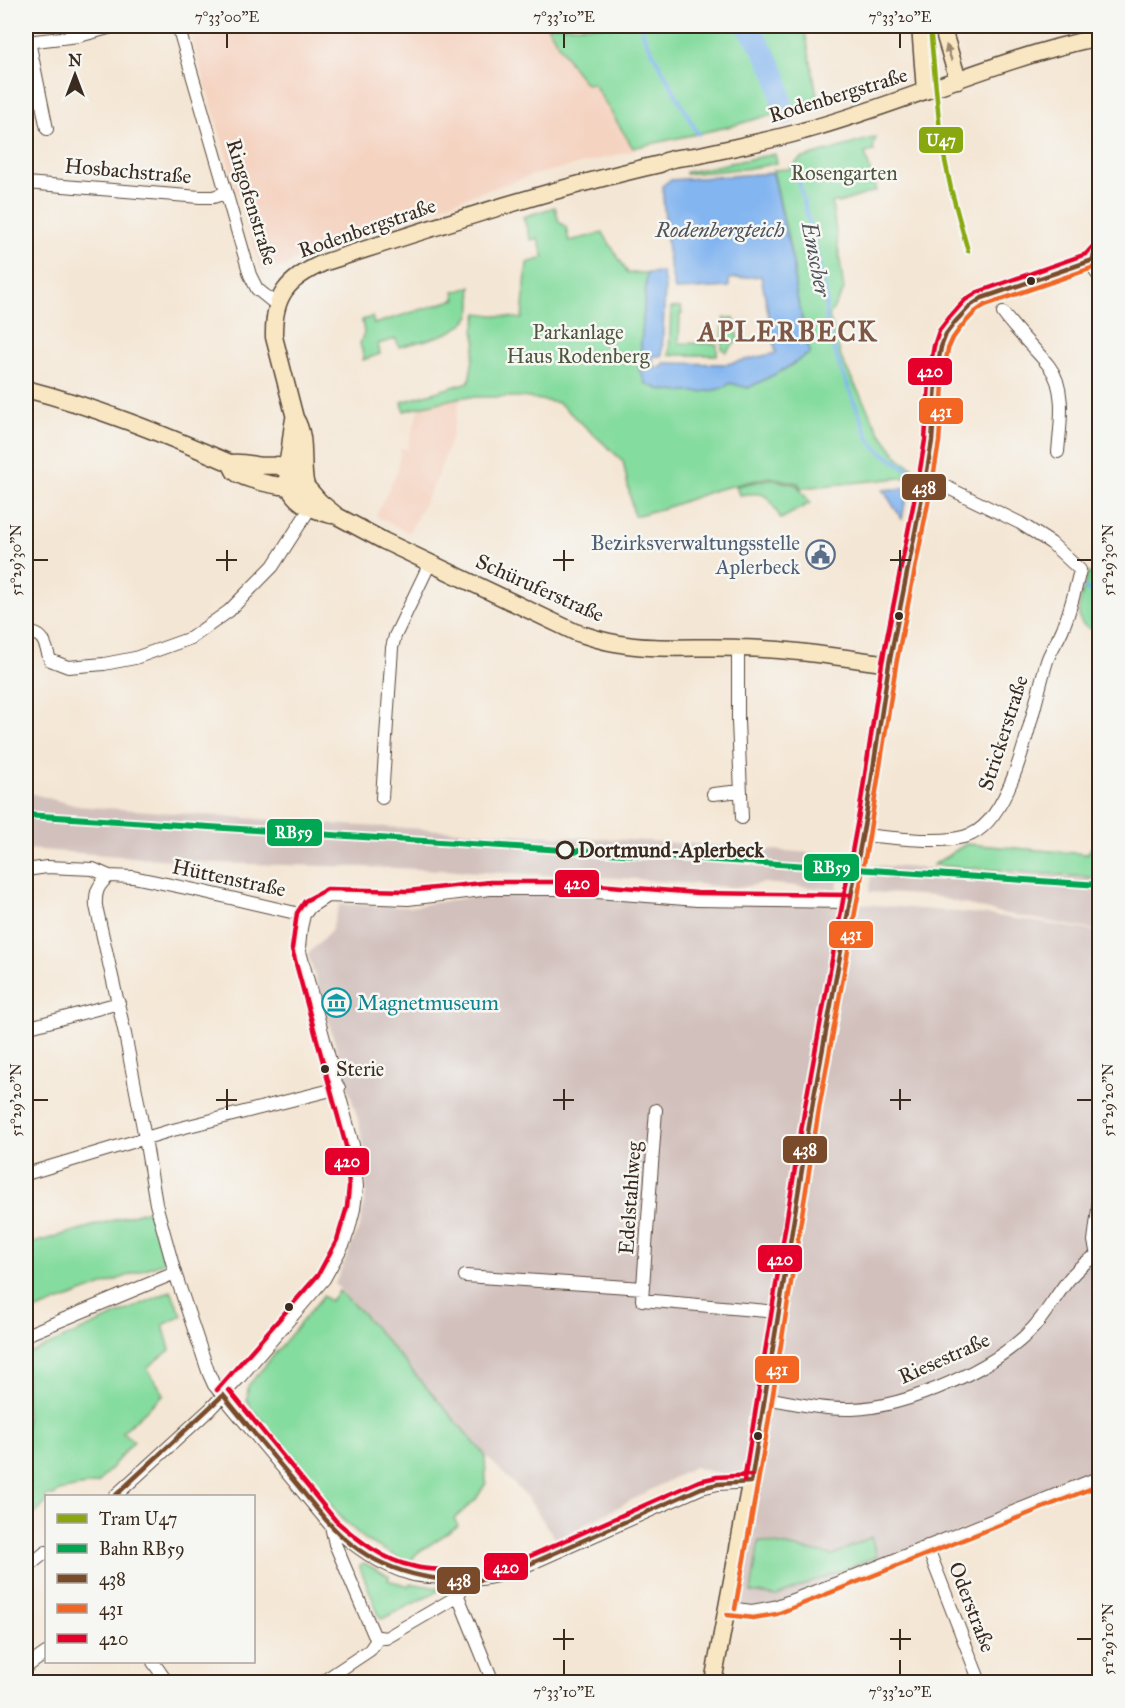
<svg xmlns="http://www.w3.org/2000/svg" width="1125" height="1708" font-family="'IM FELL Great Primer',serif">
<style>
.built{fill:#f5d3c1}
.industrial{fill:#d1c0bc}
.green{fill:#85dc9f;stroke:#60835e;stroke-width:1.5}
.water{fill:#83b5f0;stroke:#5f7087;stroke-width:1.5}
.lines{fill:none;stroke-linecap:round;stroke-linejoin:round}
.stream{stroke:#83b5f0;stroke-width:4}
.river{stroke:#83b5f0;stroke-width:21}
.street-casing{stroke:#574639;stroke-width:14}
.secondary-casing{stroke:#574639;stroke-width:19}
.street{stroke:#fff;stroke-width:12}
.secondary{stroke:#f9e7c3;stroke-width:16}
.bus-1-casing{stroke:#f6f6f2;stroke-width:9}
.bus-2-casing{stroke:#f6f6f2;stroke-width:9}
.bus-3-casing{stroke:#f6f6f2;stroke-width:9}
.bus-1{stroke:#7a4b2a;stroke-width:4.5}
.bus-2{stroke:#f26522;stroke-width:4.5}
.bus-3{stroke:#e4002b;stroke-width:4.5}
.rail-1-casing{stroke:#f6f6f2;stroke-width:10}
.rail-1{stroke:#00a651;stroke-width:6}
.tram-1-casing{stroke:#f6f6f2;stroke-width:9}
.tram-1{stroke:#89a810;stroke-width:4.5}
.oneway{fill:#9a8870}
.ticks{fill:none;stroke:#3b2a1e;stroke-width:2}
.bus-dot{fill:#3b2a1e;stroke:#f6f6f2;stroke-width:2}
.stop-dot{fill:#f6f6f2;stroke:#3b2a1e;stroke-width:3}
.labels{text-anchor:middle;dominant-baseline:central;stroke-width:5;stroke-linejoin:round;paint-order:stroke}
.bus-label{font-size:20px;fill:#3b2a1e;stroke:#f6f6f2;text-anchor:start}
.street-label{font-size:21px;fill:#3b2a1e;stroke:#f6f6f2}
.park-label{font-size:21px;fill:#4e563e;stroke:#f6f6f2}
.service-label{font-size:21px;fill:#4e5e75;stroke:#f6f6f2;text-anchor:end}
.stop-label{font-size:21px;font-weight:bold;fill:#3b2a1e;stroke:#f6f6f2;text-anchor:start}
.culture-label{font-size:21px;fill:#0d838f;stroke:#f6f6f2;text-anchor:start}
.water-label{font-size:22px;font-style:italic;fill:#51545d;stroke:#f6f6f2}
.district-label{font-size:27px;font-weight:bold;letter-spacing:1.5px;fill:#7e5644;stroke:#f6f6f2}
.line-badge{stroke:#f6f6f2;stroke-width:2}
.badge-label{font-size:16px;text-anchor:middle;font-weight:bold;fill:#fff}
.neatline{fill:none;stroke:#3b2a1e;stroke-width:2}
.ticks-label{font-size:15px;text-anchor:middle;fill:#3b2a1e}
</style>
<rect width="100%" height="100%" fill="#f6f6f2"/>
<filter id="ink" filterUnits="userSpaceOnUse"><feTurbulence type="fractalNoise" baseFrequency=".0167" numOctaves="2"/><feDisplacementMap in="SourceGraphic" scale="12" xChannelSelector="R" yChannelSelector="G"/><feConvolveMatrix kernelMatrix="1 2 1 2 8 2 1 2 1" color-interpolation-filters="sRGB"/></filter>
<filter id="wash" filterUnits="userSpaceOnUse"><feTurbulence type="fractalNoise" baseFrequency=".008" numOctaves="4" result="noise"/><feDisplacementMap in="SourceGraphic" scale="24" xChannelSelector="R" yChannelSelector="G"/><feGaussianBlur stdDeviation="1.35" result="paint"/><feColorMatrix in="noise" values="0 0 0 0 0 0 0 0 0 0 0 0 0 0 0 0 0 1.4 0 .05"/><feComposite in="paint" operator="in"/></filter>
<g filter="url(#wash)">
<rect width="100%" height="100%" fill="#f4e6d4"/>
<path class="built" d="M188,26H547L586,84L592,82L634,151L530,176L496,187L303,254L288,265L265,271L260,269Z
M461,397L451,439L437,478L409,533L376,516L397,472L401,448L407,449L419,409Z"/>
<path class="industrial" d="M26,792L78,806L328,824L649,841L842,855L837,890L764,883L739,888L637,879L396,868L212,863L26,849Z
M873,865L1099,879V931L996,912L933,896L869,892Z
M509,891L839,902L991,915L1099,932V1476L774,1607L728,1608L751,1482L694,1467L556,1540L527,1497L485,1455L362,1313L335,1284L360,1225L366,1192L365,1154L359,1123L308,954L331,930L340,904L409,907Z"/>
<path class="green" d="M547,26H804L818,101L732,126L633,148L593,83L586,84L574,69Z
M876,137L873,146L874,151L865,153L876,191L838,203L837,201L832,203L844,290L829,316L842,360L879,431L898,457L912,467L910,477L801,488L798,483L769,477L715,490L668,507L634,516L623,461L559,403L522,397H461L404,411L402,402L469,382L476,341L474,330L478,313L522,319L527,263L544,258L538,238L531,240L523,217L555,207L559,222L566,227L569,241L603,233L628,273H647L639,369L730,383L748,388L785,369L810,353L795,289L794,268L773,170L789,169L800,159Z
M775,154L777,163L753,168L686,174V172Z
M471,287C471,295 474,307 470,315C461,335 419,341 399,347L396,339L378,344L380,354L363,360L364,358L360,343L364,333L362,320L372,317L374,324L456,299L454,292Z
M681,307L682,314H680L679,343L717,344V355H669L671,308Z
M724,318H734L738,340L726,352L722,349Z
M770,479L797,485L810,503L781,519C766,494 768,491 739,495L736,486Z
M1088,573L1099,576V631C1095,630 1089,629 1085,626C1071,618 1085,586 1088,573Z
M1099,838V878L933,865L966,844L1087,854Z
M149,1210L164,1262L26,1314V1245Z
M171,1291L182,1316L163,1325L170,1350L147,1368L164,1394L122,1432L134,1441L98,1483L59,1491L54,1496H46V1503L26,1523V1355Z
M339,1291L362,1313L485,1455L486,1483L476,1499L454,1519L458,1526L417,1553L409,1563L367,1541L344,1521L253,1410L247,1400L248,1386L323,1296L330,1301Z
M871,1537L877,1556L777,1596L751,1592L759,1541L833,1555Z
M364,1563L389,1576L388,1580L409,1586L410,1583L438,1588L440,1590L382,1619L380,1618L359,1565Z"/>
<path class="water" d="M773,173L794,268L795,289L810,353L785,369L748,388L730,383C719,395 675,393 659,389C655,388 650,385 646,384L639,369L647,273L662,272L665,284L662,356H653V367H663L664,363L727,364L776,353L761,276L729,279V287L675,290L669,262L662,186L670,180Z
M908,488L902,519L883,490Z"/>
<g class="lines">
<path class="stream" d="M643,26L642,32L648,44L698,134
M795,166L823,279L826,294V324L839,364L870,441L881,452L909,470
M1085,588L1100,596"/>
<path class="river" d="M747,26C757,38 775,69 779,85C781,95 781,104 785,114"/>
</g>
</g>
<g filter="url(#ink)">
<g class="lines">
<defs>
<path id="street" d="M178,26L250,275L257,289L278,306
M29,41L47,129
M26,42L79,36L116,26
M26,183L200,197H213L226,193
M1093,260L1095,271L1100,278
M1003,313C1017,333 1035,348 1049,366C1067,389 1060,426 1058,452
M26,633C45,632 45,645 50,660L68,667L104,664L135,658L191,638L229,611L273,566L314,502
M738,647V721L742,818
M889,664L932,441L938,358L946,334L964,312L982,298L1093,260L1094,255L1100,249
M713,794L741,791
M382,798L392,648L395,636L430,563
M862,835C892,837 945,846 972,834C1016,813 1033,705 1047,661C1051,649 1059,639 1063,628C1071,609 1075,590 1080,570L1051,543L1020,523L926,477
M26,870L47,867L93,869L109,876L133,877L205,892L304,915
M109,876C98,885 95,892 96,906L125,1034L145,1138L156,1204L175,1273L209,1374L214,1385L331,1526C354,1546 379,1565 410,1574C420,1577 431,1577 442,1578C475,1582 491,1580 523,1567L701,1488L718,1484L751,1482
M26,1028L119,1003
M656,1110L642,1300L778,1312
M26,1174L169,1131L339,1088
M1097,1255L1094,1241L1100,1193
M465,1276L643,1288
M26,1335L175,1273
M766,1398C794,1403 823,1410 852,1409C907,1407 995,1369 1033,1328C1055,1304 1068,1268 1100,1254
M115,1496L209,1410L240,1377L324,1279L344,1243L349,1229L354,1209L357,1187L353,1145L299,948L301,928L304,915L310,907L327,896L408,899L490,889H559L697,900L850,902
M331,1526L335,1544L374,1635L379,1637
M927,1546L980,1682
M26,1568L46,1552
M458,1596L493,1682
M728,1608L752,1611L774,1607L837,1583L1100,1477
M379,1637L386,1638L458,1596L466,1581
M153,1662L167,1682
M26,1667L46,1653
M322,1682L370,1650L379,1637"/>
<path id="secondary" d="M920,26L925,91
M942,26L958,80
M26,389C96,407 163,434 230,463C242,462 244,463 255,465C265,467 277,465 287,465
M294,419C292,429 291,438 290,448C282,490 290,503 331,515
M230,463C232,466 233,469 235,472C244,480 277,486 289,487
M277,465L289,471L297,476L320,502L337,516L384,541L575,632C588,636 601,641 615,643C655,651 697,646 739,648C789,649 839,657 889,664L862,835L811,1119L759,1436L713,1682
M306,486C300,464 308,438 295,418L274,337C273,296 287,279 323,263C435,227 546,190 660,164C673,156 686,158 700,155C734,147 769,141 803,131C903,104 998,58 1100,37"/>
</defs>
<use href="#street" class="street-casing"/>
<use href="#secondary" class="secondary-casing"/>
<use href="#street" class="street"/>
<use href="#secondary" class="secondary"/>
<defs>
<path id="bus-1" d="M223,1395C248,1426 273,1456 299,1487C315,1507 331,1528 351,1544C391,1576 454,1588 503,1576L701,1488L718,1484L751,1482
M751,1482L813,1102L866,815L889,664L926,477L932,441L937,369L941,347L946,334L955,322L970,306L982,298L1093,260L1094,255L1100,250
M115,1496L223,1395"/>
<path id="bus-2" d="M735,1609L766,1437L820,1103L869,836L896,665L933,478L939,442L944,370L948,349L953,338L961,327L975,312L985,305L1095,267L1100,264
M727,1615L753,1618L777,1614L1100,1485"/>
<path id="bus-3" d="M217,1390L318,1275L337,1240L347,1207L349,1187L346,1146L292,949L297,913L305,901L327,889L408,891L490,882H560L697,893L850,895
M229,1390L336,1521C358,1540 383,1560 412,1566C421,1569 431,1569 440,1570C461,1573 480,1574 501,1569L699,1481L717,1477L751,1475
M744,1481L806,1101L859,814L882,663L919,476L925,440L930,368L934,346L939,331L949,318L965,300L978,292L1086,254L1095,244"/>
</defs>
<use href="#bus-1" class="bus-1-casing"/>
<use href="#bus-2" class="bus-2-casing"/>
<use href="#bus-3" class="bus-3-casing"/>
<use href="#bus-1" class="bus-1"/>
<use href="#bus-2" class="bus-2"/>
<use href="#bus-3" class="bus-3"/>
<defs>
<path id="rail-1" d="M26,815L1100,885"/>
</defs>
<use href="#rail-1" class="rail-1-casing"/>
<use href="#rail-1" class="rail-1"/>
<defs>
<path id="tram-1" d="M930,26L941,142L951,189L968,251"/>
</defs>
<use href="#tram-1" class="tram-1-casing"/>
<use href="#tram-1" class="tram-1"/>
</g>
<defs><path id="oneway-solid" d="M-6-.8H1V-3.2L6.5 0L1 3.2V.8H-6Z" transform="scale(1.5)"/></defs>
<use class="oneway" href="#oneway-solid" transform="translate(949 53) rotate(-109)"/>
</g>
<path class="ticks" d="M227,33V48M564,33V48M900,33V48M227,550V571M564,550V571M900,550V571M33,560H48M216,560H237M553,560H574M890,560H911M1077,560H1092M227,1089V1110M564,1089V1110M900,1089V1110M33,1100H48M216,1100H237M553,1100H574M890,1100H911M1077,1100H1092M564,1629V1650M900,1629V1650M553,1639H574M890,1639H911M1077,1639H1092M564,1660V1675M900,1660V1675"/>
<defs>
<symbol id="civic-ring" viewBox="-11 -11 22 22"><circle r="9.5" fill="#f6f6f2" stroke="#5c6f8a" stroke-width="1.5"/><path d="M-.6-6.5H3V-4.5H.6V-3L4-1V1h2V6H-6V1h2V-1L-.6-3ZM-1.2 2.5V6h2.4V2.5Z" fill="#5c6f8a"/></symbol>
<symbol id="museum-ring" viewBox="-11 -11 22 22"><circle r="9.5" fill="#f6f6f2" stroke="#0f9aa8" stroke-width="1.5"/><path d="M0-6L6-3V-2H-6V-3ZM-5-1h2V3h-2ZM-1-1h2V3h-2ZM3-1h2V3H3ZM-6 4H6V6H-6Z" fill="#0f9aa8"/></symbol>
</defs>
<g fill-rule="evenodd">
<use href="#civic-ring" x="804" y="538" width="33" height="33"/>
<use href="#museum-ring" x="320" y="986" width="33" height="33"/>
</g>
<g class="bus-dot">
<circle cx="1031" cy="281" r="5"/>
<circle cx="899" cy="616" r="5"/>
<circle cx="325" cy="1069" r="5"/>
<circle cx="289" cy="1307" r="5"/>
<circle cx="758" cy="1436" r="5"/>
</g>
<circle class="stop-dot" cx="565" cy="850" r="8"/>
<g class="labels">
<g class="bus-label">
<text x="336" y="1069">Sterie</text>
</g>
<g class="street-label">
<text transform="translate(838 95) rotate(-17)">Rodenbergstraße</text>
<text transform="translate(128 171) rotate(5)">Hosbachstraße</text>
<text transform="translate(252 202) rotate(73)">Ringofenstraße</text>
<text transform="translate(367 228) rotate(-19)">Rodenbergstraße</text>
<text transform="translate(540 588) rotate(24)">Schüruferstraße</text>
<text transform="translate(1003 733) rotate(-72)">Strickerstraße</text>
<text transform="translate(229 878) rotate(12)">Hüttenstraße</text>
<text transform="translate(630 1198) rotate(-86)">Edelstahlweg</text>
<text transform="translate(944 1358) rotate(-24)">Riesestraße</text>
<text transform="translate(972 1607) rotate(69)">Oderstraße</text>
</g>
<g class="park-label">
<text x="844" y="173">Rosengarten</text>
<text x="578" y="332">Parkanlage<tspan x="578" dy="24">Haus Rodenberg</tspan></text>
</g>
<g class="service-label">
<text x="800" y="543">Bezirksverwaltungsstelle<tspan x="800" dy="24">Aplerbeck</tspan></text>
</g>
<g class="stop-label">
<text x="578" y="850">Dortmund-Aplerbeck</text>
</g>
<g class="culture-label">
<text x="357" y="1003">Magnetmuseum</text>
</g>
<g class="water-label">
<text x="720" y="229">Rodenbergteich</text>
<text transform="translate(816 259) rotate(79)">Emscher</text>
</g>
<g class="district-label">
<text x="788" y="331">APLERBECK</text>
</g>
</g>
<g class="line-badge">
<rect x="918" y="126" width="46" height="28" rx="6" fill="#89a810"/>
<rect x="907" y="357" width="46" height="29" rx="6" fill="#e4002b"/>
<rect x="918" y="397" width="46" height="28" rx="6" fill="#f26522"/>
<rect x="901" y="473" width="46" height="28" rx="6" fill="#7a4b2a"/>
<rect x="266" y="818" width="57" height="29" rx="6" fill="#00a651"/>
<rect x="803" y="853" width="57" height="29" rx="6" fill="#00a651"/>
<rect x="554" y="869" width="46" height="29" rx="6" fill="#e4002b"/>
<rect x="828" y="920" width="46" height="29" rx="6" fill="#f26522"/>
<rect x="782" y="1135" width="46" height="29" rx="6" fill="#7a4b2a"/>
<rect x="324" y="1147" width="46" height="29" rx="6" fill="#e4002b"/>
<rect x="757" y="1244" width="46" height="29" rx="6" fill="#e4002b"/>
<rect x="754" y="1355" width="46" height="29" rx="6" fill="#f26522"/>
<rect x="483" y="1552" width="46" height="29" rx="6" fill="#e4002b"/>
<rect x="436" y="1566" width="45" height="29" rx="6" fill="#7a4b2a"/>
</g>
<g class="badge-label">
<text x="941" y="146">U47</text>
<text x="930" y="377">420</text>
<text x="941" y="417">431</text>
<text x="924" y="493">438</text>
<text x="294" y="838">RB59</text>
<text x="832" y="873">RB59</text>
<text x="577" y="889">420</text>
<text x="851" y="940">431</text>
<text x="805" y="1155">438</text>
<text x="347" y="1167">420</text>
<text x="780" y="1265">420</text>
<text x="777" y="1375">431</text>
<text x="506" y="1573">420</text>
<text x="459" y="1586">438</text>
</g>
<rect width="1125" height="1708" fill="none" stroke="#f6f6f2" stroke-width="66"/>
<rect x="45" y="1495" width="210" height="168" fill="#f6f6f2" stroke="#aba49d" stroke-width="1.5"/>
<rect x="57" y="1514" width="30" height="9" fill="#89a810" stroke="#aba49d" stroke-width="1.5"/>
<text x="99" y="1525" font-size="18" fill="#3b2a1e">Tram U47</text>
<rect x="57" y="1544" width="30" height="9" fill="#00a651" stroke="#aba49d" stroke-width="1.5"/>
<text x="99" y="1555" font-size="18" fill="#3b2a1e">Bahn RB59</text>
<rect x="57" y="1574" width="30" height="9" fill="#7a4b2a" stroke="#aba49d" stroke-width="1.5"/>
<text x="99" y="1585" font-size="18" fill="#3b2a1e">438</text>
<rect x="57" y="1604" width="30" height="9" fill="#f26522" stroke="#aba49d" stroke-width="1.5"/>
<text x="99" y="1615" font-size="18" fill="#3b2a1e">431</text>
<rect x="57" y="1634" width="30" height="9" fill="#e4002b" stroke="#aba49d" stroke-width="1.5"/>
<text x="99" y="1645" font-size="18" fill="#3b2a1e">420</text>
<g transform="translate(75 75)" stroke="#f6f6f2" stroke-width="4.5" paint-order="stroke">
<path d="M0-4.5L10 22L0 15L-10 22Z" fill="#3b2a1e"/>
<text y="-9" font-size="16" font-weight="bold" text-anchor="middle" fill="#3b2a1e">N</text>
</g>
<rect x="33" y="33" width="1059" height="1642" class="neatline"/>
<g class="ticks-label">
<text x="227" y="22">7°33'00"E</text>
<text x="564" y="22">7°33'10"E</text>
<text x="900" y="22">7°33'20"E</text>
<text transform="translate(16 560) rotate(-90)" y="5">51°29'30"N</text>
<text transform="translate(1108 560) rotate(-90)" y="5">51°29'30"N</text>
<text transform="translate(16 1100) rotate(-90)" y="5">51°29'20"N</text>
<text transform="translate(1108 1100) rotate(-90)" y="5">51°29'20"N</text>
<text transform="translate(1108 1639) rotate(-90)" y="5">51°29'10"N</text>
<text x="564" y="1697">7°33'10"E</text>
<text x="900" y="1697">7°33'20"E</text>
</g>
</svg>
